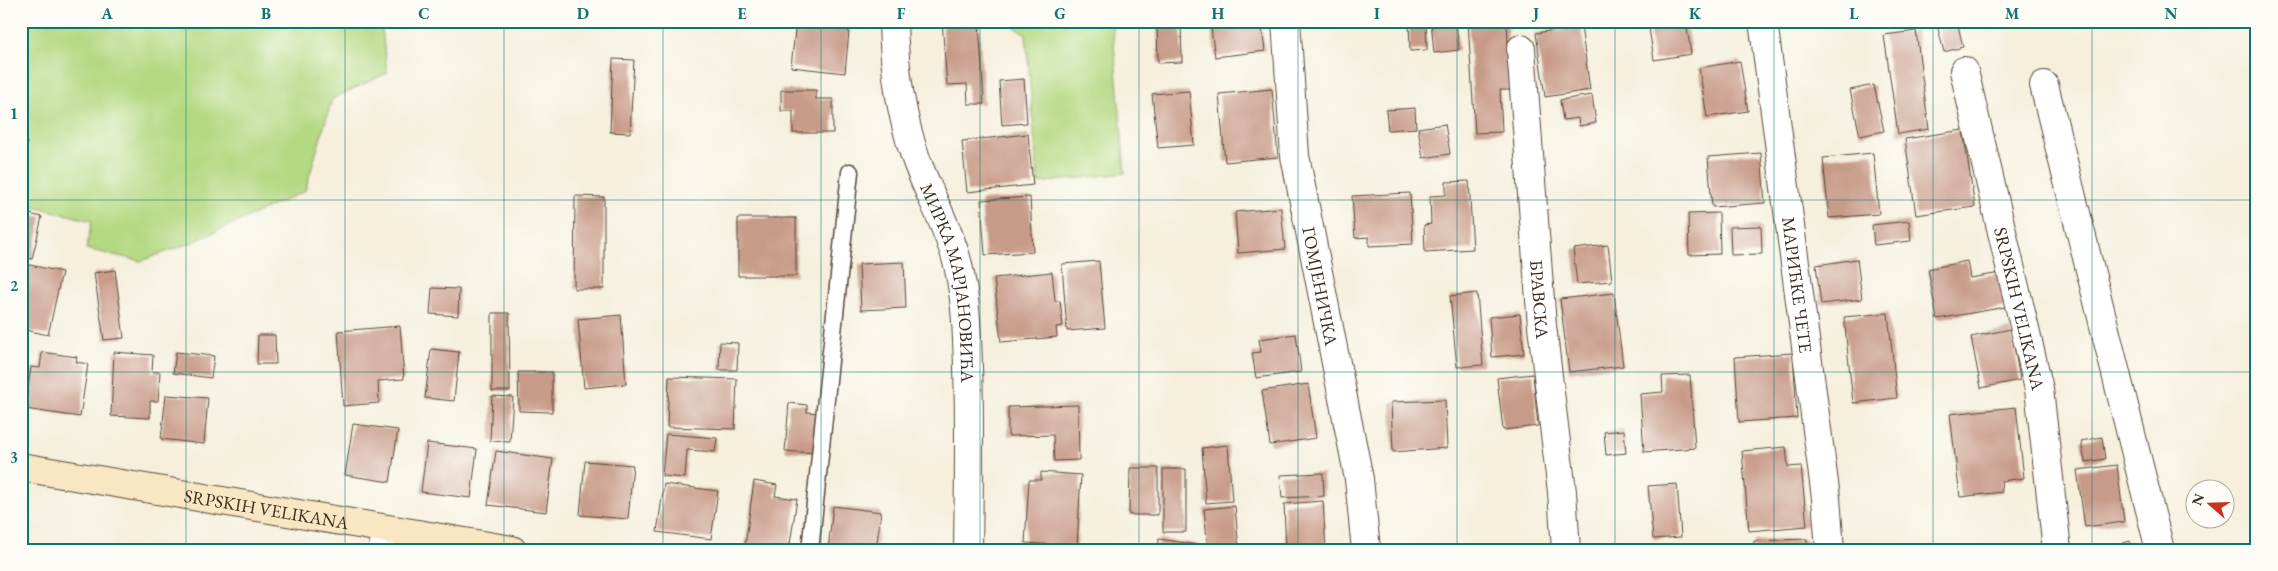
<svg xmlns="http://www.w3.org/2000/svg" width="2278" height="571" font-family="'EB Garamond',serif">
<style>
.green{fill:#b4d982;stroke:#788250}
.building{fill:#c89b89}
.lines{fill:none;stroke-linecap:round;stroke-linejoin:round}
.lane-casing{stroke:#57483a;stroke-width:19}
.street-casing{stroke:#57483a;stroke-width:30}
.secondary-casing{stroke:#57483a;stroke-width:30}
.lane{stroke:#fff;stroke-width:16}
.street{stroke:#fff;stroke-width:28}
.secondary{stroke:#f9e7c3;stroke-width:28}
.grid{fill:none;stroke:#0f766e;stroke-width:1;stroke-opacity:0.55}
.labels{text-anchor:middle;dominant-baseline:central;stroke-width:4;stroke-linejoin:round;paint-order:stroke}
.street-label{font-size:18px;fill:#3b2a1e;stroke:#fdfcf7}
.neatline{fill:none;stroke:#0f766e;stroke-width:2}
.grid-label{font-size:16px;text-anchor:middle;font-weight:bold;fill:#0f766e}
</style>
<rect width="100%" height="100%" fill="#fdfcf7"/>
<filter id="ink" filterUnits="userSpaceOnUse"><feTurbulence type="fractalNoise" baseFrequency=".02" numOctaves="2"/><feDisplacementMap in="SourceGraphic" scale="10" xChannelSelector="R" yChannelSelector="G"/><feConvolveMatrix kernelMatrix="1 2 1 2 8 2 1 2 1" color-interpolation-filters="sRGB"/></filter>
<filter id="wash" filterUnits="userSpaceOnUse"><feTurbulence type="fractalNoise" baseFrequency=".0096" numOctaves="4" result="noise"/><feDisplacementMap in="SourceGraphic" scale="20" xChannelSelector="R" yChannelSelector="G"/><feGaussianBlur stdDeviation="1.12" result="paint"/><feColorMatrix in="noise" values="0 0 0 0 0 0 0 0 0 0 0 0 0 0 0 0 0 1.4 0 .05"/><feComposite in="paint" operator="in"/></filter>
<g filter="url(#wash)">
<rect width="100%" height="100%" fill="#f5efdc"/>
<path class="green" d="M21,21H381L387,73L332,99L305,191L193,242L141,261L86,249L92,221L21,203Z
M1011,21H1112L1125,173L1038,183L1026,34L1011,25Z"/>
<g id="blocks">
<path class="building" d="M796,21H850L845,73L791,67Z
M942,21H979L984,104H968L967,84L947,85Z
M1157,21H1181L1182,62L1158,63Z
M1210,21H1261L1265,51L1215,57Z
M1409,21H1426L1427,50L1410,51Z
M1431,21H1456L1459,50L1434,53Z
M1507,21L1510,90H1500L1502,132L1475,133L1468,22Z
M1936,21H1957L1963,47L1944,52Z
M1686,22L1691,54L1654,60L1649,28Z
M1581,26L1590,90L1545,97L1536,33Z
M1916,31L1929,129L1898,134L1884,35Z
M613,59L634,60L630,133L610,132Z
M1740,61L1748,111L1707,117L1699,68Z
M1024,79L1027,123L1002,125L999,81Z
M1874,85L1884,131L1860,136L1850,90Z
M1272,89L1278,157L1225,162L1219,94Z
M781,90H816V99H833V133H793V111H781Z
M1189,91L1194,145L1158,148L1152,94Z
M1592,95L1596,123L1579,126L1578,118L1563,120L1560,100Z
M1415,108L1416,128L1388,130L1386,110Z
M1445,124L1450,154L1423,158L1418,128Z
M1963,130L1975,207L1916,215L1905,139Z
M1028,134L1033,185L967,192L962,141Z
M21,141L27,142L23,181H21Z
M1761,153L1765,203L1712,207L1708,157Z
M1873,153L1879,214L1829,218L1823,158Z
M1469,181L1473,249L1425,252L1424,225L1431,224L1430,196L1446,195V182Z
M1410,193L1413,244L1369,246V237L1355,238L1352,196Z
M575,196L604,197V289H574Z
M1030,197L1033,252L985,255L981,200Z
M1281,208L1285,249L1238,253L1235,212Z
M21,212L42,217L32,259L21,257Z
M1719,213L1720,254L1689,255L1688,214Z
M738,218H796V276H738Z
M1909,221L1911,241L1874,245L1872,225Z
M1761,226L1762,254L1731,255L1730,227Z
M1608,245L1612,281L1577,284L1573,249Z
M1857,259L1862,299L1821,304L1816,265Z
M1099,261L1105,328L1067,331L1062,264Z
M1967,261L1970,278L2001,273L2006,307L1937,319L1928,269Z
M904,262L906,308L861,310L859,264Z
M21,263L62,272L48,335L21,329Z
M115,270L124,338L104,340L94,273Z
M1052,272L1055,301H1060L1063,326L1056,327L1057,337L1001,342L994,278Z
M432,288L459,289L458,316L430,314Z
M1477,293L1483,365L1457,367L1450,296Z
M1614,293L1623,366L1569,372L1560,299Z
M492,313H509L510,391H492Z
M1888,313L1897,398L1853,403L1844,317Z
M1520,314L1524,354L1492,357L1489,317Z
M621,315L626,384L584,388L578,319Z
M400,326L404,379L378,381L379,403L343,406L338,331Z
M2011,329L2020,380L1981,388L1971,337Z
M1296,334L1301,372L1256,378L1252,353L1261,352L1259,339Z
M258,335H275L276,364H257Z
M720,342L738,343L737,370H719Z
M431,349L459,352L454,401L425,398Z
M42,352L77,357L76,362L88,364L80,417L25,409L31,367L40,368Z
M114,352L153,355L152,372H160L158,401H150V418L111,416Z
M176,352L214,356L211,378L173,373Z
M1793,353L1797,418L1739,422L1735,357Z
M518,372H552V412L519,411Z
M1533,374L1538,426L1503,430L1497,378Z
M1690,375L1695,448L1644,452L1640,394L1663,392L1662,376Z
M669,377L737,379L735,429L667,427Z
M1308,384L1316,438L1270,445L1262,391Z
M166,395L208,398L204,444L161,439Z
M492,396L513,397L510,442L490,441Z
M1445,400L1447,448L1393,452L1391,402Z
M789,403L807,405V412L818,413L815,453L785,451Z
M1078,405L1079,460L1054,461L1053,435L1008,436V407Z
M2016,407L2024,478L2001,481L2002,492L1960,497L1950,414Z
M353,424L398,430L390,482L345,475Z
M1624,430L1626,453L1606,455L1604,432Z
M666,434L717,438L715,452L687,450L685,478L662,476Z
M2102,437L2105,459L2085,462L2081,441Z
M427,443L477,449L471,498L421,492Z
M1228,445L1232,501L1206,503L1202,448Z
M1786,447L1788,467L1801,466L1807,526L1749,531L1742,451Z
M496,451L553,459L546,512L488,505Z
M585,461L633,465L628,519L580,515Z
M2117,465L2124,522L2085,527L2077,470Z
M1130,468H1158V515H1129Z
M1163,469H1186V532H1163Z
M1041,472L1081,475L1077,546L1025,543L1029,480H1041Z
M1323,473L1324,496L1282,498L1280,475Z
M754,481L777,485L775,496L797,499L789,550L745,546Z
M664,484L718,491L711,539L657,532Z
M1677,484L1681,537L1653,539L1648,486Z
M1323,501L1326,550H1286L1284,504Z
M833,506L881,512L876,550H828Z
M1235,506L1239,550H1208L1204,509Z
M1159,539L1199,545V550H1158Z
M1807,539L1808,550H1754V541Z
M2130,541L2133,550H2112L2111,547Z"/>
</g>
</g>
<g filter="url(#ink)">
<use href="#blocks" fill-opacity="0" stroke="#57483a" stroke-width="1"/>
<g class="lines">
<defs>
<path id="lane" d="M810,550L850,172"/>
<g id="street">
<path id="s1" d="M893,21C894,67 901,116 916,159C929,195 949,228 958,265C966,299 967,333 968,367C970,428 969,489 968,550"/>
<path id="s2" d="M1286,21L1295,156L1359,479L1366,550"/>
<path id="s3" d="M1763,21L1826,498L1830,550"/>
<path id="s4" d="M1521,49L1542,326L1562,492L1566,550"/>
<path id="s5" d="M1964,71L2039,389L2057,550"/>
<path d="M2044,85L2160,550"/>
<path d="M383,550L384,529"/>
</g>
<g id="secondary">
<path id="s6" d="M21,467L512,550"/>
</g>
</defs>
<use href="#lane" class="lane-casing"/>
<use href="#street" class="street-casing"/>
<use href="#secondary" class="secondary-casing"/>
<use href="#lane" class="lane"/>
<use href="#street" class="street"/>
<use href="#secondary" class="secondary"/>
</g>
</g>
<path class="grid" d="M186,21V550M345,21V550M504,21V550M663,21V550M821,21V550M980,21V550M1139,21V550M1298,21V550M1457,21V550M1615,21V550M1774,21V550M1933,21V550M2092,21V550M21,200H2257M21,372H2257"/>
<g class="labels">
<g class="street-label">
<text stroke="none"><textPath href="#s1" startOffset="270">МИРКА МАРЈАНОВИЋА</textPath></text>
<text stroke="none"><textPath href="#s3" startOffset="266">МАРИЋКЕ ЧЕТЕ</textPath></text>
<text stroke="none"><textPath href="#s2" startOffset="268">ГОМЈЕНИЧКА</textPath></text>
<text stroke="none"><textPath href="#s4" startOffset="251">БРАВСКА</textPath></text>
<text stroke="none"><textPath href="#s5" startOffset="244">SRPSKIH VELIKANA</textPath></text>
<text stroke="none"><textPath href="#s6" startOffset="249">SRPSKIH VELIKANA</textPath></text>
</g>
</g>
<rect width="2278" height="571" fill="none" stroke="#fdfcf7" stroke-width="55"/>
<g transform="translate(2210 504) rotate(290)"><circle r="24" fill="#fdfcf7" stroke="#afa8a0"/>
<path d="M0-4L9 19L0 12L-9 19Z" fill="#c8321e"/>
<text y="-8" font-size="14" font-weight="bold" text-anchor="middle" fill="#3b2a1e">N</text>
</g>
<rect x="28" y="28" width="2222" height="516" class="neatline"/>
<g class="grid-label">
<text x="107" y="19">A</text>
<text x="266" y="19">B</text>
<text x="424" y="19">C</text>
<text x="583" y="19">D</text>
<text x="742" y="19">E</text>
<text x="901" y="19">F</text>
<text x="1060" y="19">G</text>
<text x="1218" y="19">H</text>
<text x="1377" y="19">I</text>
<text x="1536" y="19">J</text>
<text x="1695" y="19">K</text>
<text x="1854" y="19">L</text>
<text x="2012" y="19">M</text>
<text x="2171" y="19">N</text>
<text x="14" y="119">1</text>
<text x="14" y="291">2</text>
<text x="14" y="463">3</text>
</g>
</svg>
